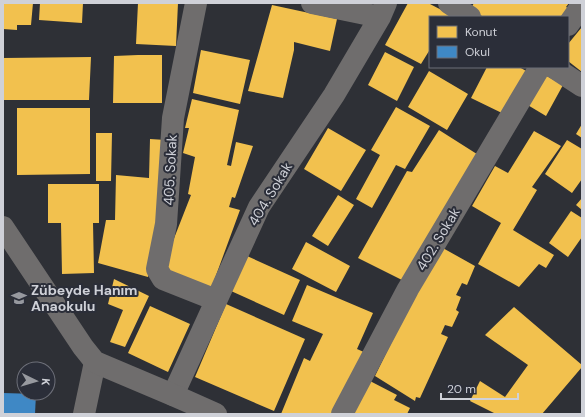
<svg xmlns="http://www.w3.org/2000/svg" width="585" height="417" font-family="'DM Sans',sans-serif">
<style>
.homes{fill:#f2c14e}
.schools{fill:#3f88c5}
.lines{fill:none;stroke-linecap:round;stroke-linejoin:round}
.minor{stroke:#6f6d6d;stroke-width:22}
.tertiary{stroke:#6f6d6d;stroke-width:22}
.labels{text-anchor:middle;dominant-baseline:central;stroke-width:4;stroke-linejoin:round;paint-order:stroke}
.street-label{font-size:14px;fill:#cfd1d8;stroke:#2b2e39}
.poi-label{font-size:14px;font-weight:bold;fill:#cfd1d8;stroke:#2b2e39;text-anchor:start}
</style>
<rect width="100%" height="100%" fill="#2e3036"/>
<path class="homes" d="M3,3H33L31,25H17V30L3,29Z
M40,3H83L82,23L39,20Z
M138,3H178L176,46L136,44Z
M408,3H428L455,17H430V51H429L421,64L385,45Z
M474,3H569L566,7L570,9L565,17H484L470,10Z
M272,5L337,19L330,51L294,42V50L283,98L248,91Z
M582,27V72L568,61V44Z
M201,50L250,60L240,104L193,93Z
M385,52L414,67L397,101L368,85Z
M138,55H162V103H113L114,56Z
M91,57L89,100H3V58Z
M487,67H519L528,72L506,115L471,98Z
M429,71L468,94L447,130L408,107Z
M543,74L563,85L546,116L526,104Z
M192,99L239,110L227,165L231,166L236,142L253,146L235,198L232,197L229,207L240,210L211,289L162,269L191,195L188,194L195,157L183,153L189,128H185Z
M396,107L430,126L405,169L396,165L372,208L356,199L380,155L371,150Z
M17,108H90V174L17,175Z
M582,124V138L576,134Z
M328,128L366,150L341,191L304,169Z
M439,130L480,156L404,281L358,258L407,171L412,172Z
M534,131L561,146L532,187L537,190L513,230L554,255L546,268L539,264L519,287L478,264L501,223L472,206L495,166L508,173Z
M96,133H112L111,181H96Z
M150,139L166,140L158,225L148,277L98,263L106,220H115L116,175L149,178Z
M567,140L582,149V179L572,193L545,174Z
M48,184H99V223H93L94,273L62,274L61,223H48Z
M338,195L354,205L328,246L312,236Z
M582,198V210L576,205Z
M571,211L582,218V237L568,257L549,243Z
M306,242L350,266L336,292L292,269Z
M441,247L475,266L467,285L462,283L456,295L461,297L456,310L459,312L452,327L445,325L441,334L448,337L420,398L416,397L415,401L375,376L406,313Z
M247,256L300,280L284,315L231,291Z
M114,279L149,296L125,347L110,342L123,310L108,304Z
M307,285L373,313L357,349L366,353L334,414H281L304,358L310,361L323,334L292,321Z
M226,304L305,339L274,411L195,377Z
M150,306L190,324L168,372L128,353Z
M514,307L582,365V367L542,414H496L470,401L480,381L505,397L528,365L485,335Z
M370,381L397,395L394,400L410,408L407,414H353Z"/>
<path class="schools" d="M3,393L36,394L35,414H3Z"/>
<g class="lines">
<path class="minor" d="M196,3L173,118L166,224L157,269L163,279L216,300
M312,3L380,17
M449,3L470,17
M568,25L582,5
M553,67L582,86
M173,395L259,207L334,95L380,17L386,3
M84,414L95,362
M342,414L408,289L540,67"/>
<path class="tertiary" d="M3,227L83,347L95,362L173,395L216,414"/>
</g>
<defs>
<symbol id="school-bare" viewBox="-9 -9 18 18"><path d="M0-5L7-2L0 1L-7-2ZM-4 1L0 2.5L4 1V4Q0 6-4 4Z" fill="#97999f" stroke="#2b2e39" stroke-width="2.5" paint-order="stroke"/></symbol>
</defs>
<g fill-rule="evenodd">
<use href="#school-bare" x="8" y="287" width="22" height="22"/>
</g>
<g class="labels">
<g class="street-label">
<text transform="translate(170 170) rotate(-87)">405. Sokak</text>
<text transform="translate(270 194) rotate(-59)">404. Sokak</text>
<text transform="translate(438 239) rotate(-59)">402. Sokak</text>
</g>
<g class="poi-label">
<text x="31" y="290">Zübeyde Hanım<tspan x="31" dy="16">Anaokulu</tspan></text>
</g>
</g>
<rect width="585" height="417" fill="none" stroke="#cfd1d8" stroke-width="8"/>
<rect x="429" y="16" width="140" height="52" fill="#2b2e39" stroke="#6d6f79"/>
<rect x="437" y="26" width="20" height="12" fill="#f2c14e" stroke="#6d6f79"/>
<text x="465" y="36" font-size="12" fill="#cfd1d8">Konut</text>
<rect x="437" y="46" width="20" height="12" fill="#3f88c5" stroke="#6d6f79"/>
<text x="465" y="56" font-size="12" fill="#cfd1d8">Okul</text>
<g transform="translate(36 381) rotate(95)"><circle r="19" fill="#2b2e39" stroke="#6d6f79"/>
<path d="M0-3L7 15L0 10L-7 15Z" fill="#97999f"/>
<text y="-6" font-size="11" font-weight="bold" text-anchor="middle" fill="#cfd1d8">K</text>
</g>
<path d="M441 393v6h77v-6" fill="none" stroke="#cfd1d8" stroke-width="2"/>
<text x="447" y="393" font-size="12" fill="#cfd1d8" stroke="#2b2e39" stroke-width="3" paint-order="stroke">20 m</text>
</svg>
